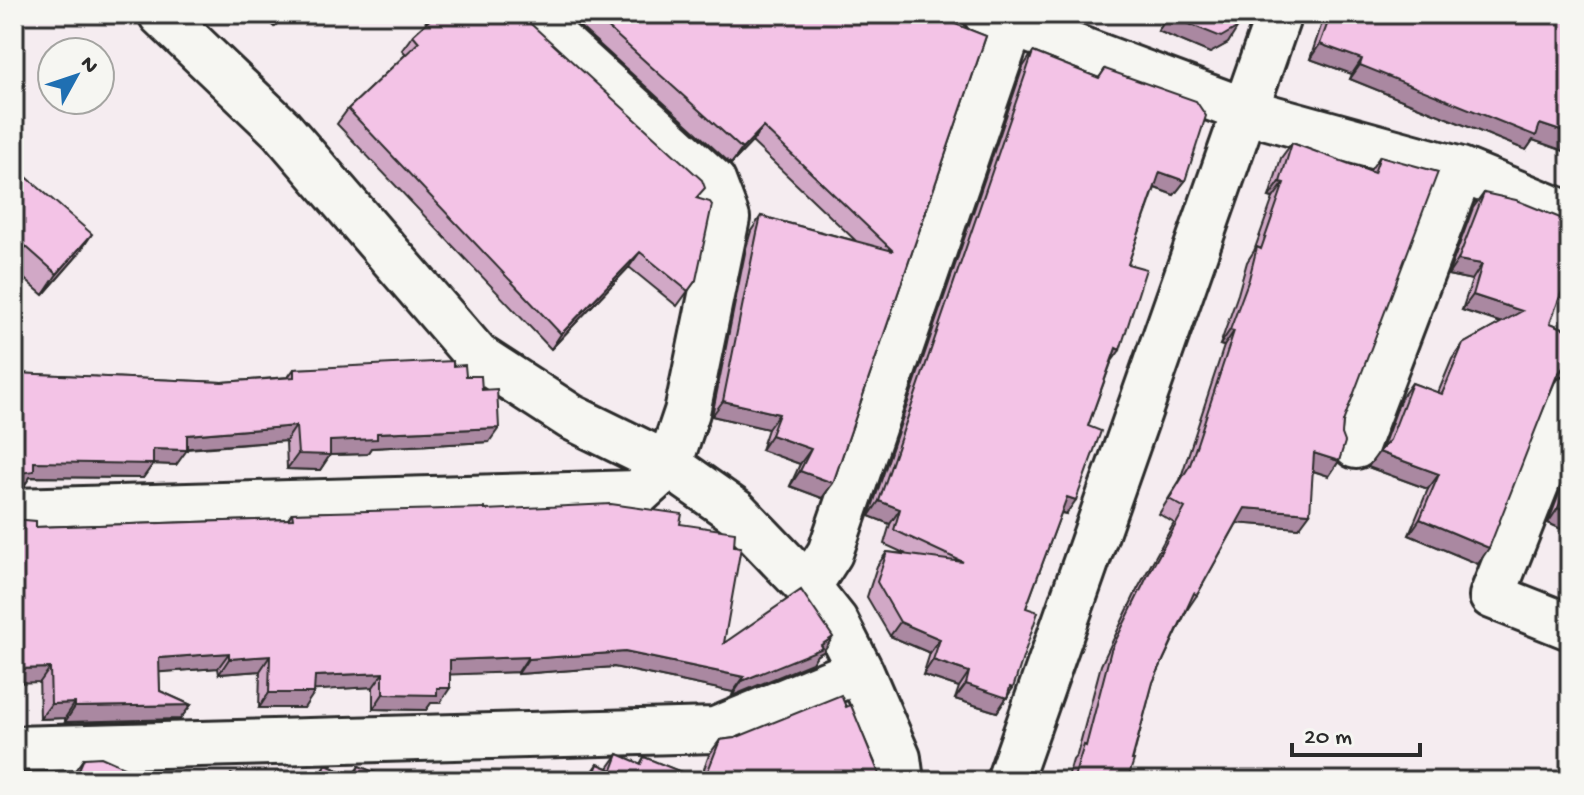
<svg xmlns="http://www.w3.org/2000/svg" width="1584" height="795" font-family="'Gochi Hand',sans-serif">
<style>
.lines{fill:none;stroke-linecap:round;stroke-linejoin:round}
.minor-casing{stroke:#2b2b2b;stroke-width:50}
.minor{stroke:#f6f6f2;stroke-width:44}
.wall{fill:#d1a8c6;stroke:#2b2b2b;stroke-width:2}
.shaded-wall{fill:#aa88a1;stroke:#2b2b2b;stroke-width:2}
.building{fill:#f3c3e6;stroke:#2b2b2b;stroke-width:2}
</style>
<rect width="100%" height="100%" fill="#f5ecf0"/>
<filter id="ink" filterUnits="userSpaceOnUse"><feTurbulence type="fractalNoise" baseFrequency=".0125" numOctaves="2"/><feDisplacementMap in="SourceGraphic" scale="16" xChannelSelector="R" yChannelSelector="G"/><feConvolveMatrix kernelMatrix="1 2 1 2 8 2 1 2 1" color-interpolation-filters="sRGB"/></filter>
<g filter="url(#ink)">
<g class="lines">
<defs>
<path id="minor" d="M161,14L281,129L477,356L571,417L669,465L736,512L808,587L835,621L860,670L898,758L901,781
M986,14L1246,111L1461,170L1570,215
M1570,399L1492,596L1570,627
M1356,446L1461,170
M14,511L638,493L669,465L687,412L727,218L713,181L529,14
M808,587L830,553L1015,14
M14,749L715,730L860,670
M1009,781L1279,14"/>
</defs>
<use href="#minor" class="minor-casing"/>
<use href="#minor" class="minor"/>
</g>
<path class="wall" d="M260,14H286L274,27Z
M419,14H520L698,198L696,280L677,306L629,267L551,349L337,124L348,109L406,54L402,50L413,35L427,22Z
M566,14H930L986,36L833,483L822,498L790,486L800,464L761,450L768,429L712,416L746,248L751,231L761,216L856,241L752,142L731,164Z
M1154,14H1243L1228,43L1210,53L1158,31L1164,18Z
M1325,14H1570V153L1533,140L1526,150L1350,79L1352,74L1310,59Z
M1033,52L1099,78L1105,69L1185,181L1174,195L1155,188L1128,264L1111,363L1088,426L1066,514L1061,513L1026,608L1008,696L997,712L955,699L959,687L923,675L930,653L890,636L867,597L877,566L887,552L906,554L884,544L890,524L869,516L1023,67Z
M1292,143L1369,172L1380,156L1343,422L1339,461L1329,476L1313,471L1299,528L1237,523L1197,595L1187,610L1153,682L1127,781H1067L1073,760L1077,755L1101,665L1137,590L1174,523L1159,514L1180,480L1224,346L1220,345L1238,294L1247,262L1254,251L1273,198L1269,197L1281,158Z
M14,166L78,255L43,295L14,270Z
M1484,193L1569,271L1550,323L1570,331V372L1568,374L1556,379L1478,564L1409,535L1428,489L1368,467L1382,449L1401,398L1412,383L1438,393L1452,359L1463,344L1501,323L1462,310L1472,280L1448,275L1473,208Z
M453,366L466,376L489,442L371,448L367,454L330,455L320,470L287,469L286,441L187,449L176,465L153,464L143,478L30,477L24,486L14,373L222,382L288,377L294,369Z
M1570,477V533L1548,523L1561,489Z
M485,510L680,524L724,643L823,652L817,655L812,663L732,696L733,692L614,667L518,674V672L450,674L440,703H431L426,710L373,709V687L314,690L304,708H259L260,671L219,674L218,668L159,672L160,691L191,705L180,719L65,722V718L40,719L36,527L288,519L292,513Z
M846,707L882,781H586L598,764L608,768L618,754L640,764L644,757L700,780L709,755L720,740L735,738Z
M84,758L155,781H70L74,772Z
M326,765L352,776L359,766L395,781H315Z"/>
<path class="shaded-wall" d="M1154,14H1167L1164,18Z
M1169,16L1238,27L1228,43L1210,53L1158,31Z
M1320,44L1362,59L1352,74L1310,59Z
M1360,65L1570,134V153L1533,140L1526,150L1350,79Z
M763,127L752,142L731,164L742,149Z
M1160,172L1185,181L1174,195L1150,186Z
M1280,182L1284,183L1273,198L1269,197Z
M92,234L78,255L43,295L57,274Z
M640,252L629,267L551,349L561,334Z
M1458,260L1482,264L1472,280L1448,275Z
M1473,295L1522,311L1512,326L1462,310Z
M1230,330L1234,331L1224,346L1220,345Z
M1116,348L1120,350L1110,364Z
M1570,362V372L1568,374L1555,379L1547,390L1566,364Z
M723,401L779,414L768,429L712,416Z
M296,426L286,441L177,449L187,435Z
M499,428L489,442L371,448L367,454L330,455L320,470L287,469L298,454L330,441L377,433Z
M771,435L811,449L800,464L761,450Z
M153,449L187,450L176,465L153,464L143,478L30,477L24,486L14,487V474L34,462Z
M1379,452L1439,474L1428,489L1368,467Z
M1314,453L1339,461L1329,476L1304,468Z
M800,471L833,483L822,498L790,486Z
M1067,497L1076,500L1066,514L1057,511Z
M879,501L900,509L890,524L869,516Z
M1245,508L1310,513L1299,528L1234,523Z
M1558,508L1570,514V533L1548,523Z
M1420,519L1489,548L1478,564L1409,535Z
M900,622L940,639L930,653L890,636Z
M833,637L823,652L817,655L812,663L732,696L742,681L821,645Z
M625,652L744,677L733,692L614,667L518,674L528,659Z
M229,653L218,668L149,673L159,658Z
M270,656L260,671L219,674L229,659Z
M528,657L518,672L439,675L450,660Z
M933,660L969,672L959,687L923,675Z
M50,668L40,682L14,683V669Z
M383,673L373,687L304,691L315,676Z
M966,684L1010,687L1013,688L997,712L955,699Z
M437,688H450L440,703H431L426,710L373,709L383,694Z
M269,693H314L304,708H259Z
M75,703L65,718L40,719L51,704Z
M191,705L180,719L65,722L75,707Z"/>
<path class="building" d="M436,14H520L702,180L705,188L696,198L710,202L712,205L696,280L688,291L640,252L561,334L348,109L419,42L413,35Z
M593,14H930L986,36L833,483L800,471L811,449L771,435L779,414L723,401L757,233L761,216L893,251L763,127L742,149Z
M1170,14H1243L1238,27L1221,37L1169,16Z
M1331,14H1570V134L1540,124L1536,136L1360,65L1362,59L1320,44Z
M1033,52L1099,78L1105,69L1196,101L1206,116L1185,181L1160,172L1128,264L1146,269L1120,350L1116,348L1088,426L1101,431L1076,500L1067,497L1026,608L1038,612L1013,688L1010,687L1007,698L966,684L969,672L933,660L940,639L900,622L877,582L887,552L963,562L894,530L900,509L879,501Z
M1292,143L1374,173L1380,156L1438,172L1343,422L1342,434L1345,442L1339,461L1314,453L1310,513L1245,508L1197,595L1194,593L1153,682L1132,760H1134L1127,781H1073L1084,745L1086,746L1111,650L1148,575L1185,508L1169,499L1190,465L1234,331L1230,330L1249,279L1257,247L1261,249L1284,183L1280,182Z
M14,166L92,234L57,274L14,236Z
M1484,193L1516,200L1570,222V270L1550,323L1570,331V362L1566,364L1557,375L1489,548L1420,519L1439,474L1379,452L1390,440L1412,383L1442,394L1463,344L1522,311L1473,295L1482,264L1458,260Z
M453,361V366L465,365L466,376H481L482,390L497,389L499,428L377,433V439L330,441V455L298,454L296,426L187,435V450L153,449V464L34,462V471L14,474V373L222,382L294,377V369Z
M1570,478V514L1558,508Z
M611,504L682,514L680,524L735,532L734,546L741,547L724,643L801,590L833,637L821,645L823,648L742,681L744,677L625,652L528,659V657L450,660V688H437V695L383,694V673L315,676L314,693H269L270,656L229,659V653L159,658L160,691L191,705L75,707V703L51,704L50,668L14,669V519L36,521V527L293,519L292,513L485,508V510Z
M841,695L846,707L851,705L882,781H704L720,740L735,738Z
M618,754L641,764L644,757L704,781H591L598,764L612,770Z
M101,757L155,781H74L84,758Z
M326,765L354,777L359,766L395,781H320Z
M288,772L310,781H285Z
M231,774L247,781H228Z
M257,775L270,781H255Z"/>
</g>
<rect width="1584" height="795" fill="none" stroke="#f6f6f2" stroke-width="48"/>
<rect x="24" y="24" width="1536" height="747" fill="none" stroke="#2b2b2b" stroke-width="3" filter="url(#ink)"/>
<g transform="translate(76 76) rotate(50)"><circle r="38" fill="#f6f6f2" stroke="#a5a5a2" stroke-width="2"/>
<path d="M0-6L14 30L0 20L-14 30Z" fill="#1f6fb2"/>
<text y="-12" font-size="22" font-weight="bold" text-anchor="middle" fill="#2b2b2b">N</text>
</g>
<path d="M1292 743v12h128v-12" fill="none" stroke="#2b2b2b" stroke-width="4"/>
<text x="1304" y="743" font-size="24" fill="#2b2b2b" stroke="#f6f6f2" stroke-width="6" paint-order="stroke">20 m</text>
</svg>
